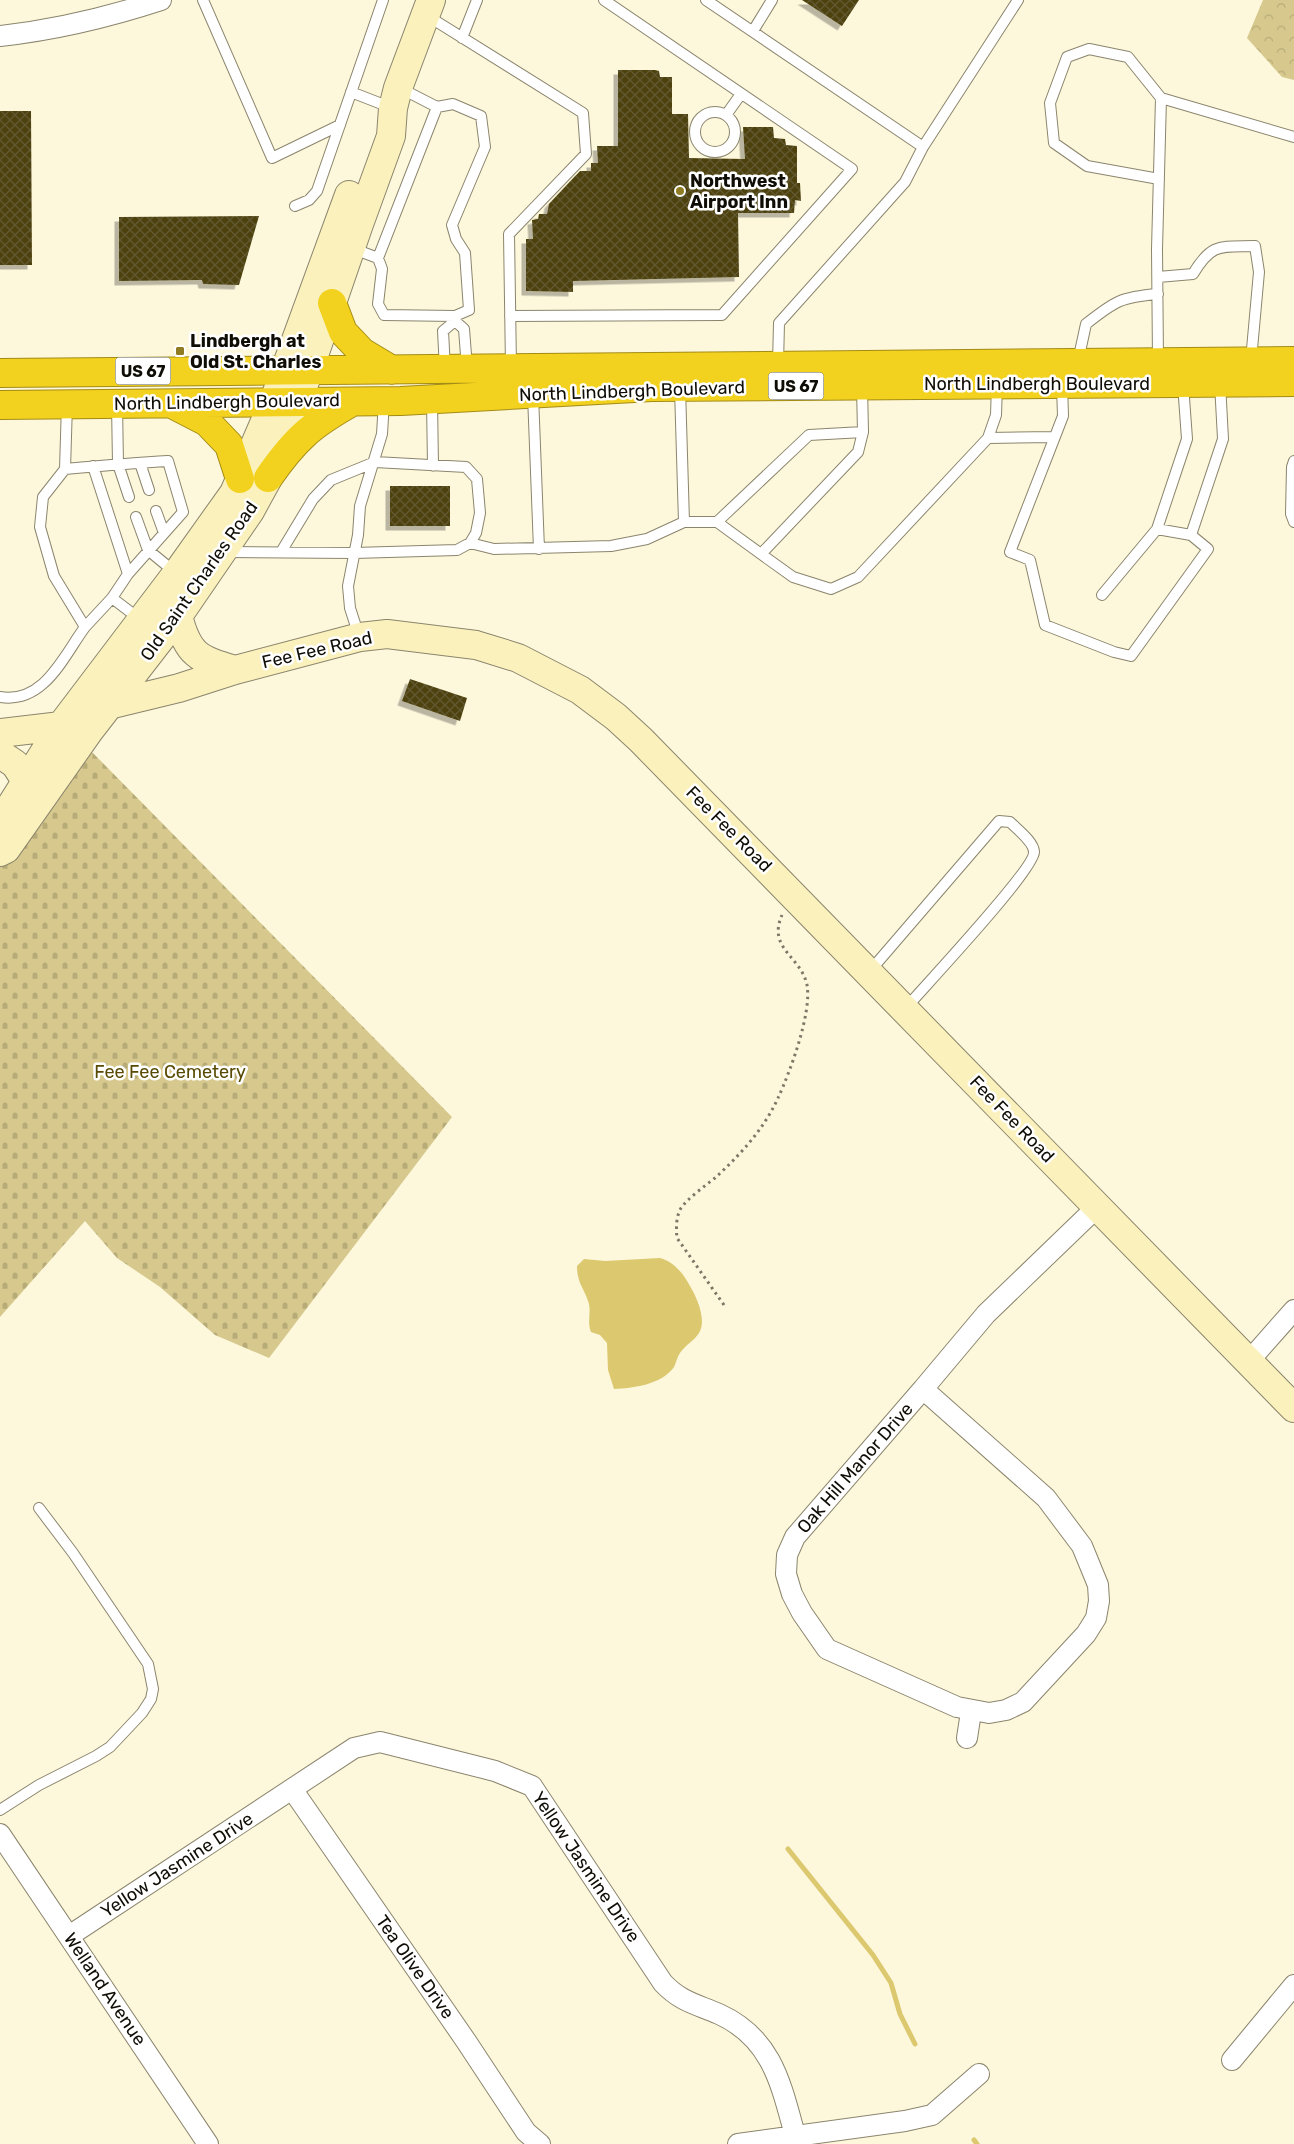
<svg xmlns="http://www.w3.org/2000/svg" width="1294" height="2144" font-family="Rubik,sans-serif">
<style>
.forest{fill:url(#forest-crowns)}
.cemetery{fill:url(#cemetery-stones)}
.water{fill:#dcc86e}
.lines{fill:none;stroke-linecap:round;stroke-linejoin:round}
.stream{stroke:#dcc86e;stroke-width:5}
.building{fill:url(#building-cross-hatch);filter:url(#shadow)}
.lane-casing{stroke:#8b856d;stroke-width:12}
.street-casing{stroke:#8b856d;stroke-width:22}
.secondary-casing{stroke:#8b856d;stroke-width:30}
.highway-casing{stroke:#a38c16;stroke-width:30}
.path{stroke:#7c7867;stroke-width:3;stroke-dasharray:2.5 4;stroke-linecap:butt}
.lane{stroke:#fff;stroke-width:10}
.street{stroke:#fff;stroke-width:20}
.secondary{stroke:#fbf1bc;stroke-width:28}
.highway{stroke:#f3d11f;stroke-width:28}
.poi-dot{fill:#8f7b21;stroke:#fff;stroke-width:2}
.labels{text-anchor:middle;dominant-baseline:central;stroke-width:5;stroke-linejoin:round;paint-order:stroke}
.shield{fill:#fff;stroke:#575650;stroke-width:1}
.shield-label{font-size:16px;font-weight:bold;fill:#0f0d05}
.poi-label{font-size:18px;font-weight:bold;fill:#0f0d05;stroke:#fff;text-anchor:start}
.street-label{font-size:18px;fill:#0f0d05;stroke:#fff}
.park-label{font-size:18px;fill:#584a00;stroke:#fff}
</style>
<defs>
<pattern id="forest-crowns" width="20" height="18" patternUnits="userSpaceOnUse" patternTransform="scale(1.25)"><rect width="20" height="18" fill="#d7c98d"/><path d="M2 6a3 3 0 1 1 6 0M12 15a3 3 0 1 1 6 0" fill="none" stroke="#b7ab78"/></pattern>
<pattern id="cemetery-stones" width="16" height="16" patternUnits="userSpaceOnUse" patternTransform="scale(1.25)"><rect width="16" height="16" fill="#d7c98d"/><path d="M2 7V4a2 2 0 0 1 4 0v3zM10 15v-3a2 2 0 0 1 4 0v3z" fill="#b7ab78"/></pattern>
<pattern id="building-cross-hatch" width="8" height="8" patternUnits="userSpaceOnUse" patternTransform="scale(1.25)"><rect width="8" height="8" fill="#4d4211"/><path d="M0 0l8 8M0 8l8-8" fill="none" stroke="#625932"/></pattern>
<filter id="shadow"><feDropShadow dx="-4.5" dy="4.5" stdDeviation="0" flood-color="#0004"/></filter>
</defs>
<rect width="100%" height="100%" fill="#fdf7dc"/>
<path class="forest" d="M1263,0H1294V80L1282,77L1247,38Z"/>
<path class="cemetery" d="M86,746L452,1117L269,1358L215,1335L160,1287L117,1258L85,1221L0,1317V857Z"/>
<path class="water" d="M660,1258C674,1262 683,1273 690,1286C697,1298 707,1320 699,1333C694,1341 685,1345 680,1353C677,1357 676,1363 674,1367C661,1385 633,1388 614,1389L608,1370L607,1343L600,1335L591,1332C587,1322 591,1314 589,1304C585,1289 577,1284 577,1266L584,1259L605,1261Z"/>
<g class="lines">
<path class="stream" d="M788,1849L873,1955L891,1983L900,2014L915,2044
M974,2140L977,2144"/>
</g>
<path class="building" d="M802,0H859L842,26Z
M618,70H655L659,71L660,77H672V114H688L689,158L745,159L743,127H773L774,138L785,139L786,145L797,146V183H800L801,201L795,200L794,213H738L739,277L573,281V292L526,291V239H533L532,220L538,219L539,214H547L549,204L580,171H591V163H598L597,146H618Z
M0,111H31L32,265H0Z
M259,216L239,285L203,284L202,280L119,281V217Z
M390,486H450V526H390Z
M410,679L467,698L460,721L402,701Z"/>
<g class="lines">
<defs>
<path id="lane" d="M203,0L272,158L340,125
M706,0L923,147L905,182L779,323L778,364
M426,15L583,113L586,154L509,234L511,367
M753,31L772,0
M462,38L477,0
M400,88L437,107
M351,92L392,108
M1161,98L1294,137
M695 132a20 20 0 1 1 40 0a20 20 0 1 1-40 0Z
M726,115L741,94
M923,147L1018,0
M295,206L309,200L317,191L383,0
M351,248L378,258L382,269L378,304L384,315L455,316L469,310L465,253L456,239L452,225L485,147L481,116L453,104L437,107L378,258
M1158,277L1193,274C1212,242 1221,247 1255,246L1259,272L1251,360
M455,316V321L464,329L467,368
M510,316L722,315L852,169L604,0
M1158,360L1157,249L1161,98L1128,57L1089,49L1067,57L1050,103L1054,143L1087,166L1159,179
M1078,361L1086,324C1115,301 1121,297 1158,294
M445,369L443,331L455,321
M1062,386L1063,416L1010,552L1030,560L1045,625L1114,652L1131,656L1208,549L1191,535L1223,439L1220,383
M862,387L863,432L858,452L761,554L793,577L831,589L858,577L988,438L996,415L997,385
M680,388L684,522
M533,395L539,549
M432,401L433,466
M67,404L65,469L43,497L40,527L54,576L85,627L112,598L141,620
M117,404L118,464L129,497
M988,438L1054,437
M1294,461L1292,467L1291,514L1294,522
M140,463L149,490
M65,469C99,466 133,463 168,461L183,512L128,574L93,466
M156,511L164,533
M136,517L148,550L176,573
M1157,529L1191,535
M470,543L494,549L611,546L647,539L684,522H717
M227,552L354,553L457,550L470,543L476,533L480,513L477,479L466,467L375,462L331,480L313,499L281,552
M761,554L717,522L809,435L863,432
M1102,595L1157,529L1187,439L1183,384
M112,598L128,574
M359,636L350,608L348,586L358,535L360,506L382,434L384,401
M0,697C44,704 63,657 85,627
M870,971L999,821L1010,822C1017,829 1034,842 1034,852C1035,869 923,988 905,1009
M0,1810L39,1785L96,1756L110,1747L142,1713L151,1699L153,1689L148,1664L73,1553L39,1508"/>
<path id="street" d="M0,36C55,30 109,17 161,0
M1249,1361L1294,1310
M923,1389L1046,1498L1082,1546L1098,1585L1099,1601L1096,1618L1086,1634L1023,1702L1006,1710L989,1713L957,1707L827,1649L802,1613L792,1594L786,1574L787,1555L795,1537Z
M923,1389L986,1314L1097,1207
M967,1738L971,1712
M292,1789L466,2041L526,2132L540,2144
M0,1834L208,2144
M69,1936L354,1748L380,1742L495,1771L532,1786L663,1983C681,2002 696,2004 719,2014C772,2038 781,2084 795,2135
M1232,2060L1294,1985
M738,2144L905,2121L932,2115L979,2074"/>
<path id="secondary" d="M178,616C188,655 198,659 235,670
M0,733L61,726L109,705L179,688L235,670L360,637L387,634L476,645L518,658L580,690L616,717L641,740L1294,1408
M0,754L15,764L26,781
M0,823L61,726L177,573L234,493L273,403L349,195
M0,852L6,849L89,731L178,616L250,511L268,478L298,402L358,227L391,136L393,108L398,88L431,0"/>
<path id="highway" d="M332,303L343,332L362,352L392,370
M0,373L1294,361
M0,405L401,401L652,387L1294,382
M174,405L207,422L229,445L240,479
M268,478C295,439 311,425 352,402"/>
</defs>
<use href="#lane" class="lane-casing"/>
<use href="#street" class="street-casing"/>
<use href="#secondary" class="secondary-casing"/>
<use href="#highway" class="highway-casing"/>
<path class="path" d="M724,1305L677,1238C676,1229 676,1216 681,1208C687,1199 706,1185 715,1178C740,1155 764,1129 778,1098C790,1072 812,1013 807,985C801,956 767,949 782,915"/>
<use href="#lane" class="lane"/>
<use href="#street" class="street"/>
<use href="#secondary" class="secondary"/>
<use href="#highway" class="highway"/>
</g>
<g class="poi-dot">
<circle cx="680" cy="191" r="5"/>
<rect x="175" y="346" width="10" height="10" rx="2.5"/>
</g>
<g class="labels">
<g class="shield">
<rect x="115.5" y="357.5" width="55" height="27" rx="4"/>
<rect x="768.5" y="372.5" width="55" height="27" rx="4"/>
</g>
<g class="shield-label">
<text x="143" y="371">US 67</text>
<text x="796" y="386">US 67</text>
</g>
<g class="poi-label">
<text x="690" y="181">Northwest<tspan x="690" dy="21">Airport Inn</tspan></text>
<text x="190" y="341">Lindbergh at<tspan x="190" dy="21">Old St. Charles</tspan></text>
</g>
<g class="street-label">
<text x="1037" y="384">North Lindbergh Boulevard</text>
<text transform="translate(632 391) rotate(-2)">North Lindbergh Boulevard</text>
<text transform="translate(227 402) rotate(-1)">North Lindbergh Boulevard</text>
<text transform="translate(199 581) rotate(-55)">Old Saint Charles Road</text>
<text transform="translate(317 650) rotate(-13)">Fee Fee Road</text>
<text transform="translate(729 829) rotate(45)">Fee Fee Road</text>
<text transform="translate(1012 1119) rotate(46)">Fee Fee Road</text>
<text transform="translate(855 1468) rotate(-49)">Oak Hill Manor Drive</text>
<text transform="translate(177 1865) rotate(-33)">Yellow Jasmine Drive</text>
<text transform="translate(586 1867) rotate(56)">Yellow Jasmine Drive</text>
<text transform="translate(415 1967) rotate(55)">Tea Olive Drive</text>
<text transform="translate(105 1989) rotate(56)">Welland Avenue</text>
</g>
<g class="park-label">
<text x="170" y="1072">Fee Fee Cemetery</text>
</g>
</g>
</svg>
